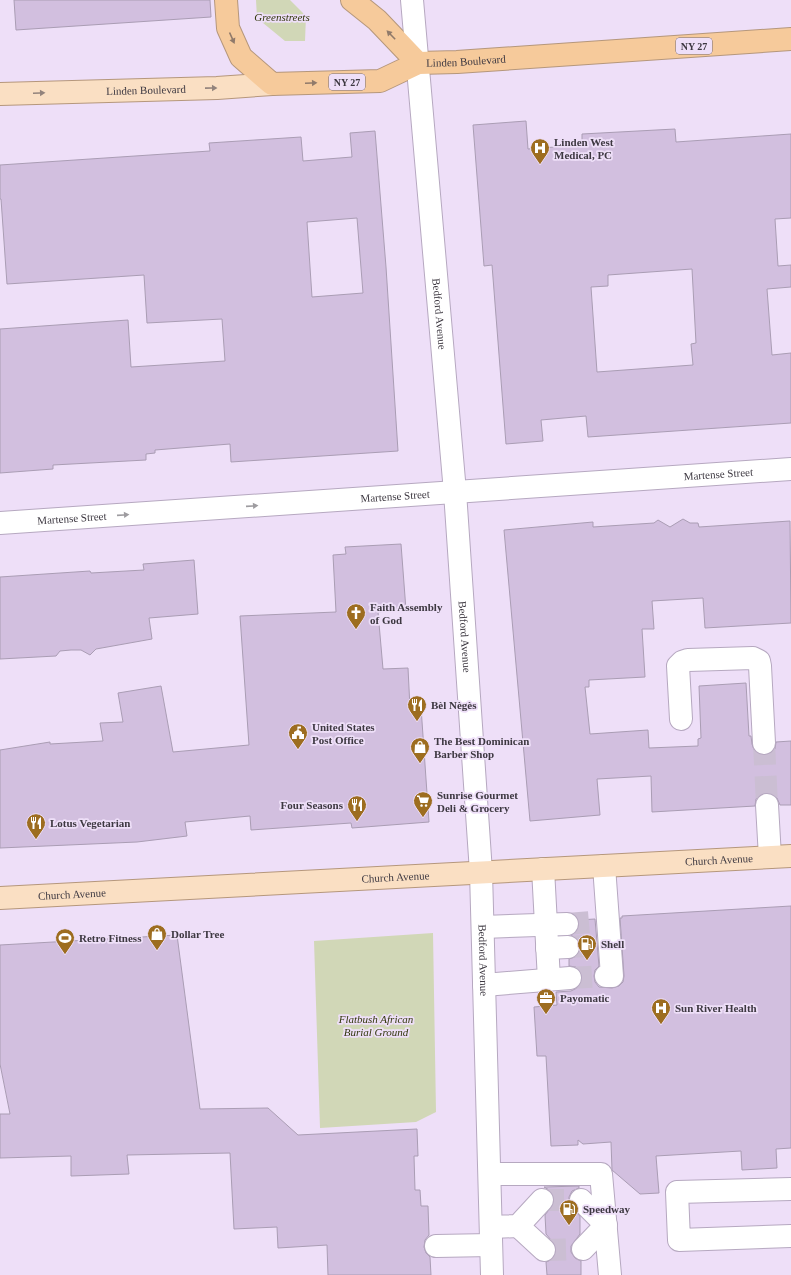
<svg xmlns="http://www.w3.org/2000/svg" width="791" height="1275" font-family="Georgia,serif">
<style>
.green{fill:#d1d7b7}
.building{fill:#d2bfdf;stroke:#aa9db4;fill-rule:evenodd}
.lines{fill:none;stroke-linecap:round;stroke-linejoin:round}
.minor-tunnel{stroke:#cbbed3;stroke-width:22;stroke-dasharray:22 11;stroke-linecap:butt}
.minor-casing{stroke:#b6a8c0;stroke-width:24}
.major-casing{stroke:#b5977c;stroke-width:24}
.highway-casing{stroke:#b5977c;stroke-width:24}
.minor{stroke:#fff;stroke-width:22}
.major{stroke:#fadfc3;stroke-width:22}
.highway{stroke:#f6ca9b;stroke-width:22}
.oneway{fill:#907a6a}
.oneway2{fill:#92837c}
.oneway3{fill:#9e9ca0}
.labels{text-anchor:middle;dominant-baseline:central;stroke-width:3.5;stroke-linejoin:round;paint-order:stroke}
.shield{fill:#eedff8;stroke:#726a78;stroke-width:1}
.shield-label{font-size:10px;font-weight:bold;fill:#3d3841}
.park-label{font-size:11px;font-style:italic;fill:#32370c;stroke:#eedff8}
.street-label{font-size:11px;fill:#3d3841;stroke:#eedff8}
.poi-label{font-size:11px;font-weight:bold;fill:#3d3841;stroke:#eedff8;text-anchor:start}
</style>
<rect width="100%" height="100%" fill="#eedff8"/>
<path class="green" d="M256,0H290L306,16L305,41H285L257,18Z
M433,933L436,1112L416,1122L320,1128L314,941Z"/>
<path class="building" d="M14,0H210L211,17L16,30Z
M526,121L528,149L582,145V134L675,129L676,142L791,134V218L775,219L778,266L791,265V287L767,289L772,355L791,353V423L588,437L586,416L541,420L543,441L506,444L492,265L484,266L473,125ZM692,269L696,343L691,344L693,365L597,372L591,287L608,286V275Z
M375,131L386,267L398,451L231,462L230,444L155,450V453L146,454V460L53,465V469L0,473V329L128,320L131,367L225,361L222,319L147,323L144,275L7,284L1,199H0V165L210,151L209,143L301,137L303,161L327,159L352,157L350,133ZM357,218L363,293L312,297L307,222Z
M683,519L690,523H698L699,527L790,521L791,623L705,628L703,598L652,601L654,629H642L645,677L589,680V687H585L590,734L648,730L649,748L698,746V739L701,738L699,686L746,683L749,736H751L752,744L754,750L759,754L765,755L771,753L775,749L776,742L791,741V805H780L777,798L772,794L767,793L760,794L756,799L755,806L652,812L651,776L597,779L600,815L530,821L504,530L593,522V527L654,523L658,520L670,527Z
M401,544L406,610L378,612L383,669L408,668L410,708L421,707L429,822L352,828L351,823L251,830L250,816L185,822L187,836L137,842L0,848V750L50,742V744L103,741L100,723L123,722L118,693L161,686L173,752L249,745L240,616L336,612L333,555L346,554L345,547Z
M194,560L198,614L149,618L152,639L96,649L90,655L81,650H71L60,651L56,656L0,659V577L90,571L91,573L144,570L143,564Z
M791,906V1148L776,1149L777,1168L742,1170L741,1151L656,1156L659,1193L640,1194L612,1170L611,1142L583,1144L578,1140V1145L551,1146L546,1056H537L534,1007L557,1005L556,992L571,991L577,988L581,984L582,977L580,971L576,967L569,966V959L575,957L579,952L580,946L579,941L571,935L578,929L579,924L578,920L595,919L599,966L595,970L594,976L595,982L599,987L612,988L619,986L623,982L624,976L620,918H622V916Z
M177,935L200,1109L268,1108L298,1135L417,1129L418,1156H414L415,1190H420L421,1206H428L429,1235L425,1240L424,1247L426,1253L430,1257L431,1275H328L327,1245L278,1248L277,1227L234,1229L230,1153L127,1155L129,1174L71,1176V1156L0,1158V1114H10L0,1064V945Z
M579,1186V1188L572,1191L569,1197V1203L572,1209L580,1216V1234L571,1246V1252L575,1258L581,1261V1275H547L546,1262L553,1259L556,1252V1246L546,1234L545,1215L554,1203V1197L551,1191L544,1187Z"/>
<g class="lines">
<path class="minor-tunnel" d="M764,743L767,805
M567,924L602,921
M568,947L604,945
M570,978L606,976
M542,1200H581
M544,1250L583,1249"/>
<defs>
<g id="minor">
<path id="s1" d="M412,0L455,492L481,872L492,1275"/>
<path id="s2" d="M0,523L791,469"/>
<path d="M681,719L678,666L682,662L688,660L753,658L759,661L760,666L764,743"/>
<path d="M767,805L770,857"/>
<path d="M604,866L612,976H606"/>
<path d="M543,869L549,980"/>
<path d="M483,927L567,924"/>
<path d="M547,948L568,947"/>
<path d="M484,985L570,978"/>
<path d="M490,1174H601L610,1275"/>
<path d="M791,1189L677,1192L679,1240L791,1236"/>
<path d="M581,1200L606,1225L583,1249"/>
<path d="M518,1226L544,1250"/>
<path d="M491,1227L518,1226L542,1200"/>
<path d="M436,1246L491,1245"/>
</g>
<g id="major">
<path id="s3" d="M0,94L217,88L272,84"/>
<path id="s4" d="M0,898L791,856"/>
</g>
<g id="highway">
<path id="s5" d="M226,0L228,28L241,57L272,84L380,81L418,63L457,62L791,39"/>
<path d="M352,0L377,20L418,63"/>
</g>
</defs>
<use href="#minor" class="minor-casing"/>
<use href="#major" class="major-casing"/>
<use href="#highway" class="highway-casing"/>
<use href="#minor" class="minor"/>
<use href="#major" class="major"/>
<use href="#highway" class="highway"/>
</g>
<defs><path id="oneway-solid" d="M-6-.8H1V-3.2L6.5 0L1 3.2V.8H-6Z"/></defs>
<g class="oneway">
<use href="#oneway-solid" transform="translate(391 35) rotate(-134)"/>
<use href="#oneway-solid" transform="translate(232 38) rotate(66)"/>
<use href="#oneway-solid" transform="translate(311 83) rotate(-2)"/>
</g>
<g class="oneway2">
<use href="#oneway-solid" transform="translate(211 88) rotate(-1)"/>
<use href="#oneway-solid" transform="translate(39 93) rotate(-2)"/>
</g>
<g class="oneway3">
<use href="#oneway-solid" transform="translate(252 506) rotate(-4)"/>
<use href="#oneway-solid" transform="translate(123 515) rotate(-4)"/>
</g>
<defs>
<symbol id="hospital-pin" viewBox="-11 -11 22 30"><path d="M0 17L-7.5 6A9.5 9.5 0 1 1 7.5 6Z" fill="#9d6d20" stroke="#eedff8"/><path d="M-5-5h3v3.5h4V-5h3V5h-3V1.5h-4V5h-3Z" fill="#fff"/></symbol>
<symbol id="church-pin" viewBox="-11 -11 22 30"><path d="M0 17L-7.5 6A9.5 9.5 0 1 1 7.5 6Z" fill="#9d6d20" stroke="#eedff8"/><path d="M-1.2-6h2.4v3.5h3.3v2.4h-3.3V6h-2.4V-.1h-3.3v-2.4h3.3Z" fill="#fff"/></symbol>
<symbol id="restaurant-pin" viewBox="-11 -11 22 30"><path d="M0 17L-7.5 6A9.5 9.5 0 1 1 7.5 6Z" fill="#9d6d20" stroke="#eedff8"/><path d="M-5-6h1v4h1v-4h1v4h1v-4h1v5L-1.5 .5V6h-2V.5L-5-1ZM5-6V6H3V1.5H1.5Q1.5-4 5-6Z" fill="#fff"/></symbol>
<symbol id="civic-pin" viewBox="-11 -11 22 30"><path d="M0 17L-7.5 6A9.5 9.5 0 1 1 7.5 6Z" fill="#9d6d20" stroke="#eedff8"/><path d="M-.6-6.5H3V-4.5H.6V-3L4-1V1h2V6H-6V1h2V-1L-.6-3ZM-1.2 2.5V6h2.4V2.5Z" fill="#fff"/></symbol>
<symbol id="shop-pin" viewBox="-11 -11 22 30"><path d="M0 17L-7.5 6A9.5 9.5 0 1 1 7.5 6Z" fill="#9d6d20" stroke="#eedff8"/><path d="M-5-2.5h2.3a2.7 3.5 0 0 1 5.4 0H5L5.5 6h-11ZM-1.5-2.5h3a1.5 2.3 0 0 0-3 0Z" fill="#fff"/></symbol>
<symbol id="supermarket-pin" viewBox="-11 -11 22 30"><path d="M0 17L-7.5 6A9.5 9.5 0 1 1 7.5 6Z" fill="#9d6d20" stroke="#eedff8"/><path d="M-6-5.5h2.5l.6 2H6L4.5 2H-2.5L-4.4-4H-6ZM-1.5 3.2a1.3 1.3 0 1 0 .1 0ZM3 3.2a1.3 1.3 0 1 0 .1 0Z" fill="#fff"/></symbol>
<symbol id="stadium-pin" viewBox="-11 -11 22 30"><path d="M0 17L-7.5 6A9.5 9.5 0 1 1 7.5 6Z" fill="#9d6d20" stroke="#eedff8"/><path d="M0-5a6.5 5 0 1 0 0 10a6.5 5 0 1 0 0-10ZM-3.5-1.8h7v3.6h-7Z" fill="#fff"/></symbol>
<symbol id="fuel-pin" viewBox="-11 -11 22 30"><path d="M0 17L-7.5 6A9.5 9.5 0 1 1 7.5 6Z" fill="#9d6d20" stroke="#eedff8"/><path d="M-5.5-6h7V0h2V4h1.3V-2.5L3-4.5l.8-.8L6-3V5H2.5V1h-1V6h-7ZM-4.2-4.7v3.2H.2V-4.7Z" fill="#fff"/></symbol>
<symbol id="office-pin" viewBox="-11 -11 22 30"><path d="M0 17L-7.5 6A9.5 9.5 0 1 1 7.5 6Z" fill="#9d6d20" stroke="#eedff8"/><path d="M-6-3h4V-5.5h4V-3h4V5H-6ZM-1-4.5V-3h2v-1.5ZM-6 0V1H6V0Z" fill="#fff"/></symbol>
</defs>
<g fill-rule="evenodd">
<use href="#hospital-pin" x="529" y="137" width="22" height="30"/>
<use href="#church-pin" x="345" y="602" width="22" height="30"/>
<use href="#restaurant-pin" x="406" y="694" width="22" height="30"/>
<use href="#civic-pin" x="287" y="722" width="22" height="30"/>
<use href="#shop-pin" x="409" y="736" width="22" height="30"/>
<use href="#supermarket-pin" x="412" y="790" width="22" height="30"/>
<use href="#restaurant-pin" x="346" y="794" width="22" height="30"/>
<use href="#restaurant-pin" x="25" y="812" width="22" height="30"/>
<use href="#shop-pin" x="146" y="923" width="22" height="30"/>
<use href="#stadium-pin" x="54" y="927" width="22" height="30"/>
<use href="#fuel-pin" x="576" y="933" width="22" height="30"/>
<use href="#office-pin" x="535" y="987" width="22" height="30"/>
<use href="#hospital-pin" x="650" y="997" width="22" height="30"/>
<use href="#fuel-pin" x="558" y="1198" width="22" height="30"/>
</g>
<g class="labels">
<g class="shield">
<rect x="676" y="38" width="36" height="16" rx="3"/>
<rect x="329" y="74" width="36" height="16" rx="3"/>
</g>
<g class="shield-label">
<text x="694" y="46">NY 27</text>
<text x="347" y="82">NY 27</text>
</g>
<g class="park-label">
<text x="282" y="17">Greenstreets</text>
<text x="376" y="1019">Flatbush African<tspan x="376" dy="13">Burial Ground</tspan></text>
</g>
<g class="street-label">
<text stroke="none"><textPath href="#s5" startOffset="299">Linden Boulevard</textPath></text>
<text stroke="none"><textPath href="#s3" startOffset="146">Linden Boulevard</textPath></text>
<text stroke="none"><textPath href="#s1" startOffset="315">Bedford Avenue</textPath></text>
<text stroke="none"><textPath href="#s2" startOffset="720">Martense Street</textPath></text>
<text stroke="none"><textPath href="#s2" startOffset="396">Martense Street</textPath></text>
<text stroke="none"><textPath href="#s2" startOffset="72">Martense Street</textPath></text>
<text stroke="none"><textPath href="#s1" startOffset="639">Bedford Avenue</textPath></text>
<text stroke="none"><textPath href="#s4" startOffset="720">Church Avenue</textPath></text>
<text stroke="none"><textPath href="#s4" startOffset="396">Church Avenue</textPath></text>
<text stroke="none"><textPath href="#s4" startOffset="72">Church Avenue</textPath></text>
<text stroke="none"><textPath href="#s1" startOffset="963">Bedford Avenue</textPath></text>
</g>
<g class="poi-label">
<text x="554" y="142">Linden West<tspan x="554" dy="13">Medical, PC</tspan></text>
<text x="370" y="607">Faith Assembly<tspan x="370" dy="13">of God</tspan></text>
<text x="431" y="705">Bèl Nègès</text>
<text x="312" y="727">United States<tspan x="312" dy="13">Post Office</tspan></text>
<text x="434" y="741">The Best Dominican<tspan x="434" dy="13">Barber Shop</tspan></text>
<text x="437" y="795">Sunrise Gourmet<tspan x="437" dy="13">Deli &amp; Grocery</tspan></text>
<text x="343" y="805" text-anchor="end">Four Seasons</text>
<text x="50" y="823">Lotus Vegetarian</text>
<text x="171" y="934">Dollar Tree</text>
<text x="79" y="938">Retro Fitness</text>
<text x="601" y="944">Shell</text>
<text x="560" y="998">Payomatic</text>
<text x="675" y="1008">Sun River Health</text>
<text x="583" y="1209">Speedway</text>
</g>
</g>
</svg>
